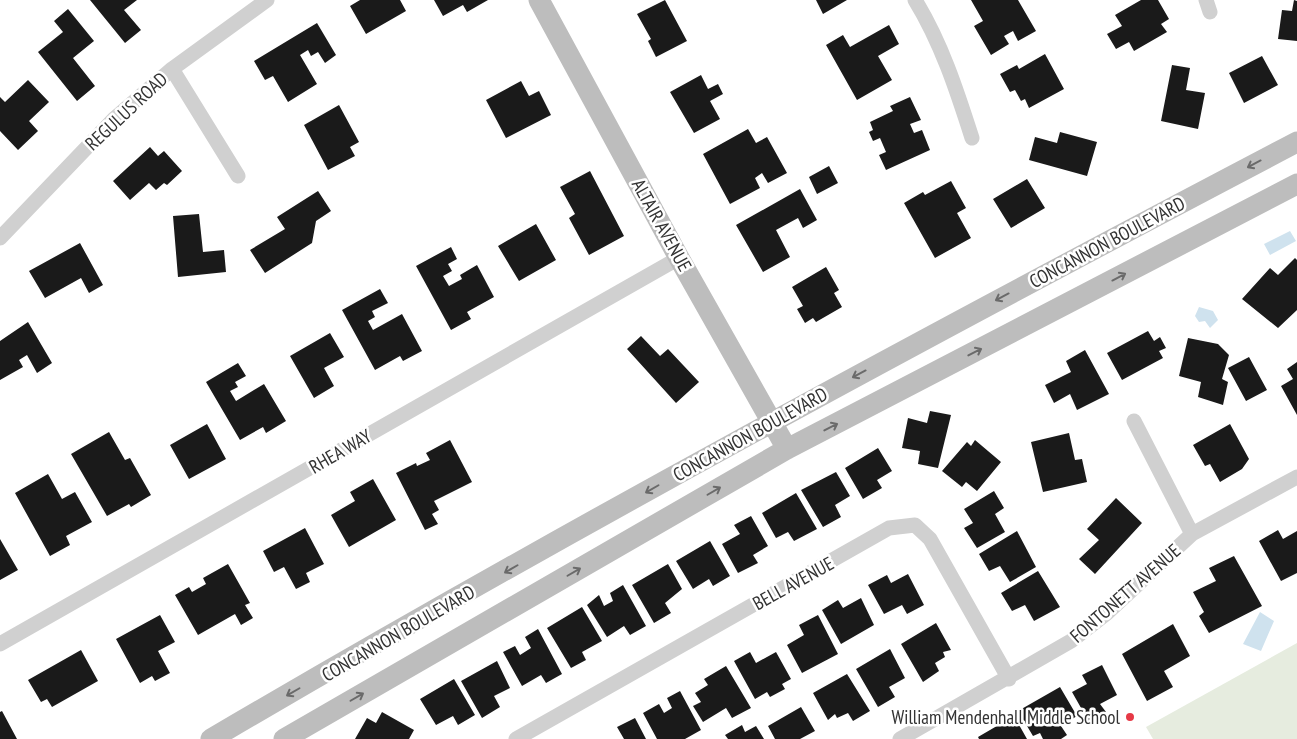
<svg xmlns="http://www.w3.org/2000/svg" width="1297" height="739" font-family="'PT Sans Narrow',sans-serif">
<style>
.green{fill:#e6ecdf}
.water{fill:#cfe2ee}
.building{fill:#1a1a1a}
.lines{fill:none;stroke-linecap:round;stroke-linejoin:round}
.street{stroke:#d0d0d0;stroke-width:15}
.secondary{stroke:#bdbdbd;stroke-width:21}
.oneway{stroke:#6a6a6a}
.poi-dot{fill:#e63946;stroke:#fff;stroke-width:2}
.labels{text-anchor:middle;dominant-baseline:central;stroke-width:5;stroke-linejoin:round;paint-order:stroke}
.street-label{font-size:19px;fill:#333;stroke:#fff}
.poi-label{font-size:19px;fill:#333;stroke:#fff;text-anchor:end}
</style>
<rect width="100%" height="100%" fill="#fff"/>
<path class="green" d="M1297,643V739H1153L1146,727Z"/>
<path class="water" d="M1290,231L1296,241L1270,255L1264,244Z
M1199,307L1213,311L1218,320L1210,328L1205,321L1199,322L1195,316Z
M1260,612L1274,621L1261,651L1243,644Z"/>
<path class="building" d="M90,0H137L124,10L141,30L125,43Z
M360,0H400L406,11L366,34L350,6Z
M434,0H488L467,12L463,5L443,16Z
M665,0L687,41L656,57L648,41L651,39L637,14Z
M816,0H847L823,14Z
M971,0H1018L1036,31L1018,41L1013,31L1004,36L1009,44L991,55L974,26L983,21Z
M1141,0H1158L1169,19L1161,24L1167,32L1134,51L1129,42L1116,49L1107,34L1122,26L1115,15Z
M1294,0L1297,1V41L1278,39L1282,10L1292,11Z
M68,9L94,41L73,58L95,86L77,101L38,52L63,32L54,21Z
M317,23L336,55L325,63L318,52L311,56L308,50L300,55L317,84L288,102L273,76L265,80L254,61Z
M889,25L899,44L878,56L892,80L857,100L826,45L843,35L850,47Z
M1045,54L1064,89L1029,108L1025,99L1021,101L1015,90L1010,92L1000,74L1017,65L1019,69Z
M1262,56L1278,85L1244,103L1229,73Z
M1172,65L1190,68L1186,90L1205,93L1198,129L1161,121Z
M701,75L708,89L718,84L723,94L710,101L720,119L694,133L670,92Z
M28,80L49,102L29,121L38,131L18,150L0,131V97L5,102Z
M521,81L529,96L539,91L551,115L506,138L486,100Z
M910,97L921,120L910,124L914,133L922,130L930,150L886,170L879,155L886,152L880,138L873,141L869,132L873,130L870,122L893,111L890,106Z
M339,105L359,142L350,147L355,156L328,170L304,125Z
M748,129L756,143L767,137L787,173L768,183L762,173L755,178L760,188L730,204L703,154Z
M1060,132L1097,142L1087,176L1029,160L1035,137L1057,143Z
M150,147L158,156L164,151L182,171L167,185L164,183L156,190L149,183L130,200L113,181Z
M829,166L838,183L817,194L809,177Z
M590,171L624,236L589,255L569,218L575,214L560,187Z
M1027,179L1045,208L1011,228L993,199Z
M951,181L966,208L957,213L971,238L935,258L904,203L923,192L925,195Z
M800,189L817,220L803,228L798,218L776,230L790,257L763,272L736,225Z
M318,191L331,211L316,221L312,243L265,273L250,250L285,229L277,217Z
M199,214L203,252L224,250L226,272L178,277L173,216Z
M536,224L556,260L519,281L498,246Z
M80,243L103,285L89,293L81,278L45,298L29,271Z
M451,247L457,259L448,264L452,271L443,276L449,286L462,279L460,275L477,265L494,297L467,312L471,319L451,330L416,266Z
M1295,258L1297,260V310L1278,328L1242,299L1270,268L1278,275Z
M826,267L839,290L834,293L842,307L816,322L813,318L805,323L797,309L803,306L792,287Z
M380,289L388,303L372,311L375,317L368,321L373,330L402,314L422,351L403,361L400,356L375,370L342,310Z
M28,322L52,363L37,373L27,355L19,360L23,367L0,380V341Z
M1148,331L1154,341L1160,337L1166,348L1159,351L1163,358L1122,380L1107,353Z
M330,333L344,357L324,368L334,386L314,398L290,356Z
M641,336L660,356L668,349L699,382L676,403L627,349Z
M1188,338L1218,344L1229,355L1222,379L1228,382L1223,405L1198,397L1201,382L1179,376Z
M1085,350L1109,394L1077,410L1070,394L1054,403L1045,385L1071,372L1066,361Z
M1249,357L1267,390L1246,401L1228,368Z
M1297,362V415L1281,386L1293,379L1287,369Z
M238,363L246,376L235,382L238,387L230,391L236,401L264,384L286,421L266,433L263,427L240,440L206,382Z
M930,411L951,415L938,468L918,464L920,451L902,448L908,418L927,423Z
M207,424L226,459L189,479L170,445Z
M1230,424L1249,459L1242,469L1220,482L1210,464L1205,466L1193,445Z
M109,432L125,460L130,458L151,495L131,507L129,504L107,516L71,454Z
M1069,433L1075,460L1082,459L1087,482L1043,492L1031,442Z
M450,440L472,482L434,501L439,510L432,514L438,524L425,530L396,473L416,463L417,466L430,460L426,453Z
M975,440L1001,462L977,491L966,482L962,487L942,471L967,442L971,446Z
M878,448L892,471L877,480L882,488L863,499L845,468Z
M836,472L850,496L835,505L841,517L823,527L801,490Z
M48,474L62,499L75,492L92,522L66,536L70,545L50,556L15,493Z
M373,479L396,520L349,547L331,515L355,501L350,492Z
M994,491L1004,508L995,514L1005,532L977,548L964,528L973,523L964,509Z
M796,493L817,529L794,541L788,532L776,538L762,513Z
M1116,498L1142,523L1095,574L1079,559L1099,540L1087,529Z
M751,516L768,546L753,555L758,563L738,573L722,544L740,534L734,525Z
M305,528L324,564L306,573L310,582L296,589L284,567L274,572L263,551Z
M1278,530L1283,539L1297,531V573L1281,581L1259,541Z
M1017,531L1036,567L1010,582L1000,566L989,571L979,554Z
M0,539L18,570L0,580Z
M710,541L730,576L713,586L709,579L693,589L676,561Z
M1234,556L1262,606L1209,633L1199,616L1204,612L1193,592L1216,581L1209,568Z
M228,564L250,603L245,605L253,618L241,625L235,614L198,635L175,595L189,587L192,592L206,584L203,578Z
M668,564L682,589L665,603L671,613L654,623L632,585Z
M1038,571L1060,607L1034,621L1025,605L1012,611L1001,593Z
M908,574L924,605L907,614L902,605L884,614L868,585L887,575L891,583Z
M623,585L646,626L630,635L624,626L607,637L587,605L599,595L604,606L613,601L610,593Z
M861,598L874,625L841,644L822,610L838,600L843,608Z
M582,607L602,641L582,652L586,660L571,668L547,628Z
M160,615L175,642L158,651L170,673L155,681L152,676L140,683L116,639Z
M818,615L838,654L802,673L787,645L804,635L799,625Z
M936,623L951,650L943,652L945,657L935,663L939,671L923,682L901,644Z
M1173,624L1190,656L1164,671L1173,687L1147,701L1122,654Z
M538,629L562,674L546,683L541,675L522,686L503,652L515,646L520,655L531,648L525,637Z
M890,649L905,678L889,687L895,697L878,707L856,669Z
M81,650L98,681L52,707L47,699L41,702L28,680Z
M750,652L756,663L776,652L791,679L782,684L785,689L770,697L767,692L755,699L734,661Z
M497,661L510,688L494,696L500,707L482,718L461,681Z
M1102,665L1117,695L1100,704L1106,712L1089,722L1072,692L1087,684L1082,675Z
M726,666L751,708L732,718L726,708L703,722L693,706L701,702L695,693L708,685L704,679Z
M847,674L870,711L853,721L848,713L837,718L835,714L828,720L813,693Z
M454,679L475,715L458,725L453,716L436,725L420,699Z
M1060,687L1077,716L1061,726L1067,735L1061,739H1043L1040,733L1033,736L1018,711Z
M680,691L701,730L685,739H657L643,713L659,704L664,713L672,708L667,698Z
M801,707L815,731L800,739H775L768,726Z
M2,711L17,739H0V712Z
M382,712L414,730L409,739H355L367,718L376,723Z
M1014,716L1027,739H979L978,737Z
M635,718L646,739H624L617,727Z
M742,725L745,732L756,726L764,739H728L725,735Z"/>
<g class="lines">
<path class="street" d="M915,0C941,42 957,91 972,138
M1206,0L1210,12
M172,69L238,176
M0,238L114,119L172,69L267,0
M1134,421L1192,534
M0,644L679,258
M516,739L889,528L915,525L930,539L1009,679
M900,739L1071,641L1107,613L1192,534L1297,477"/>
<path class="secondary" d="M539,0L679,258L787,449
M211,739C567,530 931,334 1297,142
M284,739L787,449L1297,184"/>
</g>
<defs><path id="oneway-shaft" d="M-6 0H5M1.5-3L5.5 0L1.5 3" fill="none" stroke-width="1.6" stroke-linecap="round" stroke-linejoin="round" transform="scale(1.25)"/></defs>
<g class="oneway">
<use href="#oneway-shaft" transform="translate(1254 164) rotate(152)"/>
<use href="#oneway-shaft" transform="translate(1119 277) rotate(-28)"/>
<use href="#oneway-shaft" transform="translate(1002 297) rotate(152)"/>
<use href="#oneway-shaft" transform="translate(975 352) rotate(-27)"/>
<use href="#oneway-shaft" transform="translate(859 374) rotate(152)"/>
<use href="#oneway-shaft" transform="translate(831 427) rotate(-27)"/>
<use href="#oneway-shaft" transform="translate(652 489) rotate(150)"/>
<use href="#oneway-shaft" transform="translate(714 491) rotate(-30)"/>
<use href="#oneway-shaft" transform="translate(511 569) rotate(150)"/>
<use href="#oneway-shaft" transform="translate(574 572) rotate(-30)"/>
<use href="#oneway-shaft" transform="translate(293 692) rotate(150)"/>
<use href="#oneway-shaft" transform="translate(357 697) rotate(-30)"/>
</g>
<circle class="poi-dot" cx="1130" cy="717" r="5"/>
<g class="labels">
<g class="street-label">
<text transform="translate(126 111) rotate(-43)">REGULUS ROAD</text>
<text transform="translate(662 225) rotate(61)">ALTAIR AVENUE</text>
<text transform="translate(1107 242) rotate(-28)">CONCANNON BOULEVARD</text>
<text transform="translate(750 434) rotate(-29)">CONCANNON BOULEVARD</text>
<text transform="translate(340 451) rotate(-30)">RHEA WAY</text>
<text transform="translate(793 583) rotate(-29)">BELL AVENUE</text>
<text transform="translate(1125 593) rotate(-41)">FONTONETT AVENUE</text>
<text transform="translate(398 633) rotate(-30)">CONCANNON BOULEVARD</text>
</g>
<g class="poi-label">
<text x="1120" y="717">William Mendenhall Middle School</text>
</g>
</g>
</svg>
